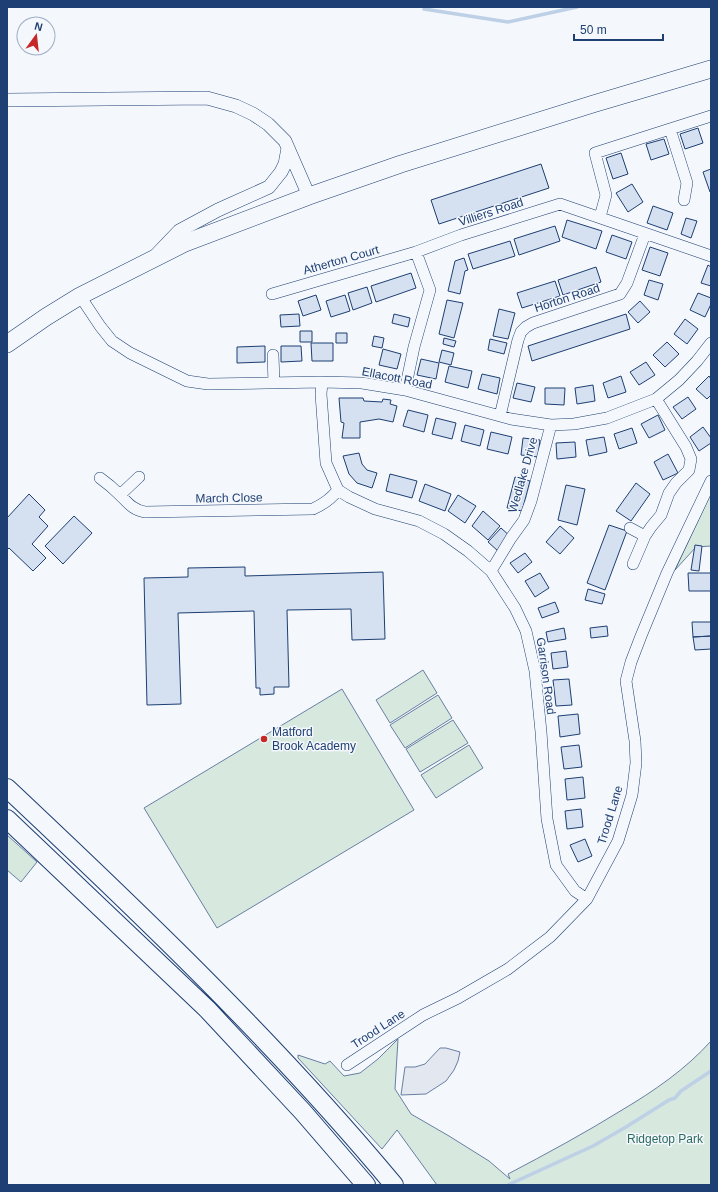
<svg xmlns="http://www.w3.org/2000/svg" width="718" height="1192" font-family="Arial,sans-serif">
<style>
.green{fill:#d7e8df;stroke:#687fa3}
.parking{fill:#e3e8f0;stroke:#687fa3}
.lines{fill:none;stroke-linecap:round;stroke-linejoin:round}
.stream{stroke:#bed0e5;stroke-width:3.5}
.building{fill:#d5e0f0;stroke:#1d3f73}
.minor-casing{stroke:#1d3f73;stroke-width:12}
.tertiary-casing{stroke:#1d3f73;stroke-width:14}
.primary-casing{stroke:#1d3f73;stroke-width:18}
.trunk-casing{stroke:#1d3f73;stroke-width:20}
.minor{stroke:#f4f7fb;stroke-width:11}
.tertiary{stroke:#f4f7fb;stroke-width:13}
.primary{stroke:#f4f7fb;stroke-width:17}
.trunk{stroke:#f4f7fb;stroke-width:18}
.poi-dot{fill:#c62828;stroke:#f4f7fb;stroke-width:1.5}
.labels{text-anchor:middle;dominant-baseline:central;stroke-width:3;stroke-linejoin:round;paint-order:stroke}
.street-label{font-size:12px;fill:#1d3f73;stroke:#f4f7fb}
.poi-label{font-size:12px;fill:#1d3f73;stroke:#f4f7fb;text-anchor:start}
.park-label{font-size:12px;fill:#2c6c60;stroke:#f4f7fb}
</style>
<rect width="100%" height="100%" fill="#f4f7fb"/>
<path class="green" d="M710,495L711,496V546L696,547L675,570Z
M423,670L437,693L390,723L376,700Z
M342,689L414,810L217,928L144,808Z
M438,695L452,718L405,748L390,725Z
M453,720L468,743L420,772L406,749Z
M469,745L483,768L436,798L421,775Z
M7,835L37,862L21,882L7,870Z
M398,1039L395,1089L411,1114L449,1136L489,1161L510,1179L508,1174C546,1154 585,1133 622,1110C654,1091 686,1069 711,1041V1185H437L397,1130L382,1149L298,1058V1055L325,1064L330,1061L344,1076L360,1073L378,1059Z"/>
<path class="parking" d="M440,1048H446L460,1052L458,1061L454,1070L446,1081L426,1094L401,1095L405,1067H415L425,1064Z"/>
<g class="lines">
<path class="stream" d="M424,9L508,22L577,7
M508,1185L593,1146L626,1127L669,1100L675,1098L681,1091L711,1071"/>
</g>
<path class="building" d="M698,128L703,143L685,149L680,134Z
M664,139L669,154L651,160L646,144Z
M621,153L628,174L613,179L606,158Z
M541,164L549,188L439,224L431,200Z
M711,169V191L710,192L703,172Z
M632,184L643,202L628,212L616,193Z
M653,206L673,213L667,230L647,223Z
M686,218L697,221L691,238L681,234Z
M567,220L602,231L596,249L562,237Z
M555,226L560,241L519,255L514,239Z
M612,235L632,242L626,259L606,252Z
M510,241L515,256L473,269L468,254Z
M650,247L668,253L660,276L642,270Z
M464,258L468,270L465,271L460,294L448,291L455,261Z
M708,265L711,267V286L701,283Z
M596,267L601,282L563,295L558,280Z
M411,273L416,288L376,302L371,286Z
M649,280L663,284L658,300L644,295Z
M555,281L560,296L522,308L517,293Z
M367,287L372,303L353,310L348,293Z
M698,293L711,298V304L705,317L690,310Z
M316,295L321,310L303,316L298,301Z
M345,295L350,311L331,317L326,301Z
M447,300L463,303L454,338L439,334Z
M640,301L650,312L638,323L628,312Z
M499,309L515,313L508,339L493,336Z
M299,314L300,326L281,327L280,315Z
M394,314L410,318L408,327L392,323Z
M626,314L630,329L532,361L528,346Z
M685,319L698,329L687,344L674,334Z
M300,331H312V342H300Z
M336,333H347V343H336Z
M374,336L384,338L382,348L372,346Z
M444,338L456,341L454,347L443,344Z
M490,339L507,343L504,354L488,350Z
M667,342L679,354L665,367L653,355Z
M311,343H333V361H312Z
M265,346V362L237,363V347Z
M281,346H301L302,361L281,362Z
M383,349L401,354L397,369L379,365Z
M442,350L454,353L451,365L439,362Z
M421,359L439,363L436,379L417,375Z
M646,362L655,375L639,385L630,372Z
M449,366L472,371L468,388L445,382Z
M482,374L500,378L497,394L478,389Z
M621,376L626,392L608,398L603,383Z
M709,376L711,379V395L707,399L696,389Z
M517,383L535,387L531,402L513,398Z
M593,385L595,401L577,404L575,388Z
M545,388H565L564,405L545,404Z
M688,397L696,409L682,419L673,407Z
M339,398H363L364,401L382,402L383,399L391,400L390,404L397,406L393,422L379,419L360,422V438H342L344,423L341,422Z
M408,410L428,415L424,432L403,426Z
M658,415L665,430L649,438L641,424Z
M436,418L456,423L452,439L432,434Z
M465,425L484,430L480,446L461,441Z
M703,427L711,438V443L699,451L690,437Z
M632,428L637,443L619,449L614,434Z
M491,432L512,437L508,454L487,449Z
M604,437L607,452L589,456L586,440Z
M523,438L540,440L538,457L521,455Z
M575,442L576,457L557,459L556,443Z
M359,453L362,464L367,470L377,473L372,488L357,483L349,474L343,456Z
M668,454L678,473L663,480L654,462Z
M390,474L417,481L412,498L386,491Z
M515,477L530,481L522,511L507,508Z
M636,483L650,494L631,521L616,511Z
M425,484L451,494L445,511L419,501Z
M566,485L585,489L577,525L558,520Z
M29,494L45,510L39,517L48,526L32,544L46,558L33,571L9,548L7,550V518Z
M458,495L476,506L465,523L448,511Z
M483,511L500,526L488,540L472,526Z
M74,516L92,533L63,564L45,546Z
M609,525L627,531L605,590L587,583Z
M560,526L574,538L560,554L546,542Z
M501,528L511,537L498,551L488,542Z
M695,545L702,546L699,571L691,570Z
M525,553L532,562L518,573L510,563Z
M245,567V576L383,572L385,639L352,640L351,609L287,610L289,687H274V694L260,695V688H256L254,611L178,613L181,704L147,705L144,578L188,577V568Z
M540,573L549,588L535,597L525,581Z
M688,573H711V591H689Z
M588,589L605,594L602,604L585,600Z
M555,602L559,612L542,618L538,608Z
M692,622H711V636L693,637Z
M607,626L608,636L591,638L590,628Z
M564,628L566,639L548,642L546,632Z
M711,636V649L695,650L693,637Z
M566,651L568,667L553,669L551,653Z
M569,679L572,705L556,706L553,680Z
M578,714L580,734L560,737L558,716Z
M579,745L582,767L564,769L561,747Z
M583,777L585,798L567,800L565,779Z
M581,809L583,827L567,829L565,811Z
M585,839L592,856L578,862L570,845Z"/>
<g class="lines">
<defs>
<path id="minor" d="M684,200L687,183L670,129L711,116
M600,217L606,195L595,153L670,129
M272,294L416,252
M80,296L100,326L112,341L130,353L187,381L208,384L322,382L362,383L405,390L511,419L551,425L574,424L607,418L656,399L679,380L697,361L711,343
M273,355L274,383
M322,382L321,394L326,463L338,490L349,497L375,509L419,521L444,534L468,551L491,571L515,608L526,631L535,671L541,732L547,819L556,865L575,891L587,899
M405,390L414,347L430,290L416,252L461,235L560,204L711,256
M500,416L518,340L521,332L526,327L533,323L620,294L627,283L645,234
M100,478C107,483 114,489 120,495C128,503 133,510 145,512L313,509C324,504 331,499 338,490
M120,495L139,477
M630,528L645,536
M633,564L645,536L651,527L661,515L669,493L676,483L689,470L691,459L686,447L656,399
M491,571L511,538L524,520L531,501L551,425
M347,1065L423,1015L458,998L508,969L550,937L587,899L618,841L632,795L636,763L635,741L626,681L631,662L641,636L667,573L711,481"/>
<path id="tertiary" d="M7,100L207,98L236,106L253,114L268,124L285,141L309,196
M157,254L179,231L218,210L269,187L281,172L285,164L288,148"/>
<path id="primary" d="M7,344L46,317L80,296L185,243L309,196L401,164L593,104L711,69"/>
<path id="trunk" d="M7,788C142,915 275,1042 394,1185
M7,819L207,1009L303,1112L366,1185"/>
</defs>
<use href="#minor" class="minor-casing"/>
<use href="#tertiary" class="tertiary-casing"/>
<use href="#primary" class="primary-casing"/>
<use href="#trunk" class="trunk-casing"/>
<use href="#minor" class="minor"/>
<use href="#tertiary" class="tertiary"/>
<use href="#primary" class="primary"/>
<use href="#trunk" class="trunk"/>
</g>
<circle class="poi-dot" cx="264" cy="739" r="4"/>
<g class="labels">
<g class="street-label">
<text transform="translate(491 212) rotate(-18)">Villiers Road</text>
<text transform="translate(341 260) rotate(-16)">Atherton Court</text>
<text transform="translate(567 298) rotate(-18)">Horton Road</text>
<text transform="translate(397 378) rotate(11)">Ellacott Road</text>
<text transform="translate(523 475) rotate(-74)">Wedlake Drive</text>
<text transform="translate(229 498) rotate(-1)">March Close</text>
<text transform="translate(546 676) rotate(82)">Garrison Road</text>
<text transform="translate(610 815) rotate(-73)">Trood Lane</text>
<text transform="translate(378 1029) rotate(-33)">Trood Lane</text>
</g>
<g class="poi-label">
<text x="272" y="732">Matford<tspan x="272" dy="14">Brook Academy</tspan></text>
</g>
<g class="park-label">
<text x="665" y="1139">Ridgetop Park</text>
</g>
</g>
<rect width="718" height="1192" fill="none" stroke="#1d3f73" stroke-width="16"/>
<g transform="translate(36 36) rotate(15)"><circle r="19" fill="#f4f7fb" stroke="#9eadc5"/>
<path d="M0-3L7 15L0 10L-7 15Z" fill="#c62828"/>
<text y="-6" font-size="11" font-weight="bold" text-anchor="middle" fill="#1d3f73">N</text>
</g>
<path d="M574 34v6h89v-6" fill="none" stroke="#1d3f73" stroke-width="2"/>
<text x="580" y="34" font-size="12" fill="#1d3f73" stroke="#f4f7fb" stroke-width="3" paint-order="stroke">50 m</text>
</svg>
